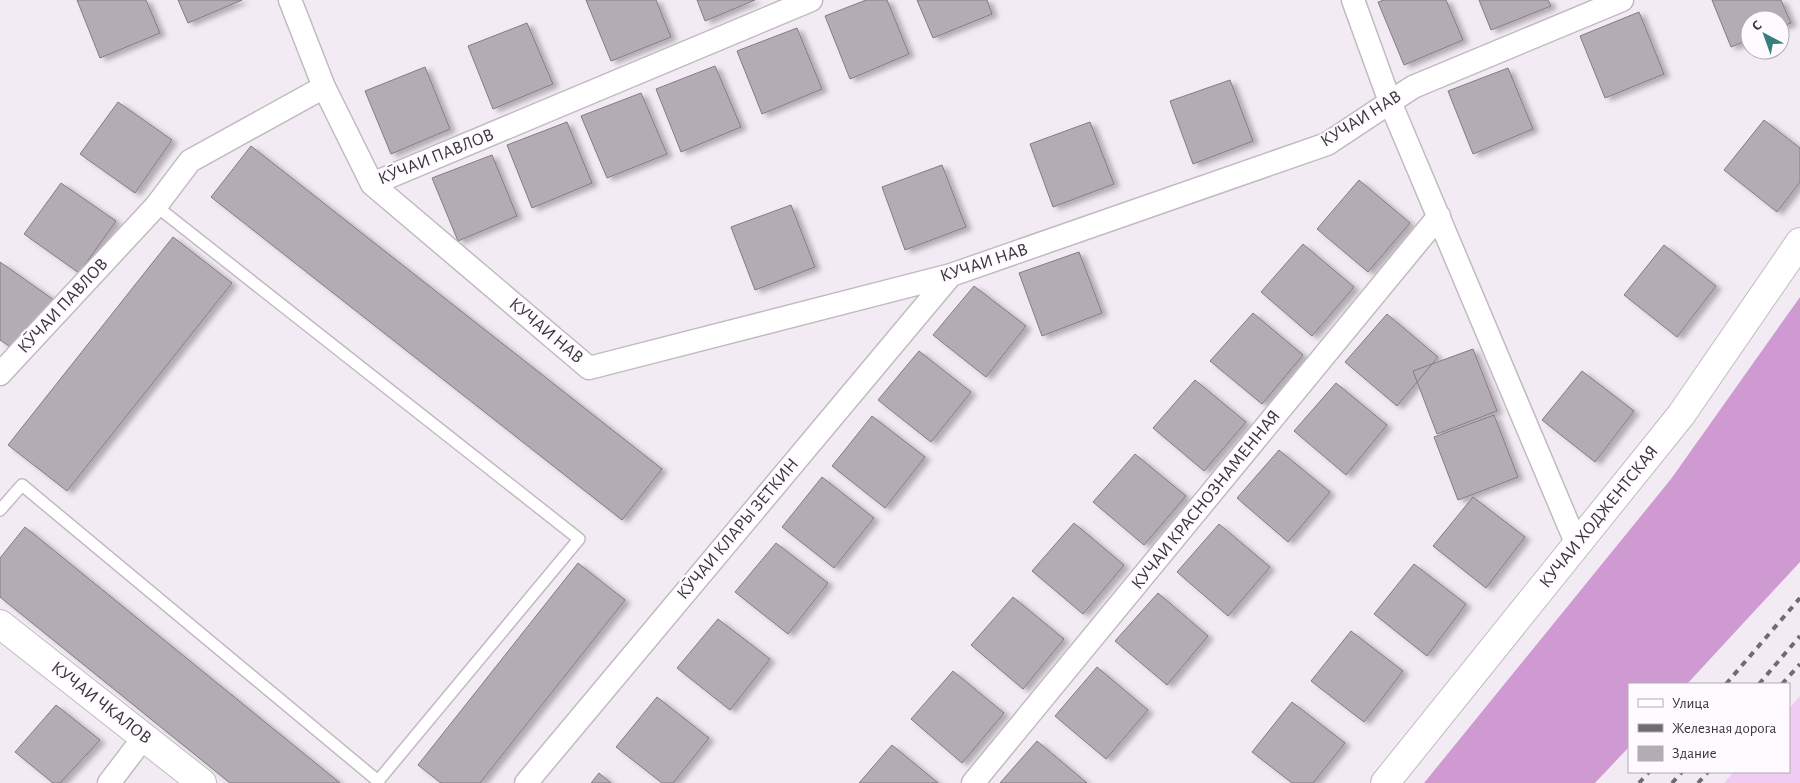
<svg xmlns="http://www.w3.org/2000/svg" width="1800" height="783" font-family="'Alegreya Sans',sans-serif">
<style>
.green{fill:#f0cbf2}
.forest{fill:#cf9ad2}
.building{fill:#b4acb4;stroke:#837c83;filter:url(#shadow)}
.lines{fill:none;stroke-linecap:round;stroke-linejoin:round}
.service-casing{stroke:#c2bac2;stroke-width:14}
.minor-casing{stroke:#c2bac2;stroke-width:25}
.tertiary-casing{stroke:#c2bac2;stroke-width:30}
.secondary-casing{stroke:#c2bac2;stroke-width:30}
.service{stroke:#fff;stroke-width:11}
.minor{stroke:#fff;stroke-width:22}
.tertiary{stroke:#fff;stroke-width:28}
.secondary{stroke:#fff;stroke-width:28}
.rail{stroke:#6f6b6f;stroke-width:4;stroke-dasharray:6 6;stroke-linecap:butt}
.labels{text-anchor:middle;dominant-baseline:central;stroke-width:4.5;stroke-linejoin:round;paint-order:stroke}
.street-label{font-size:18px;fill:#393639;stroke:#fefaff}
</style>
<defs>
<filter id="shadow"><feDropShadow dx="5.5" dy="3" stdDeviation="2.5" flood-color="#0004"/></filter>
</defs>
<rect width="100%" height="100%" fill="#f3ebf3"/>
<path class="green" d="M1800,696V783H1724L1734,772H1789V709Z"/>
<path class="forest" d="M1800,297V562L1687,684H1629V747L1595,783H1424L1671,479Z"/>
<path class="building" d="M77,0H146L160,33L100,58Z
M178,0H242L188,23Z
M586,0H656L671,37L611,61Z
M697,0H755L705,21Z
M866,0H887L909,54L850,79L825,16Z
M917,0H987L992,14L933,38Z
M1384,0H1446L1463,40L1404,65L1378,2Z
M1479,0H1548L1551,6L1491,30Z
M1712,0H1781L1791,23L1780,27V20H1750V39L1731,47Z
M1639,12L1664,74L1605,98L1580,36Z
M527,23L553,84L493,109L468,46Z
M797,28L822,89L762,114L737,51Z
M715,66L741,127L681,152L656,89Z
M425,67L450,129L391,154L365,91Z
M1508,68L1533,129L1473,154L1448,91Z
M1230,80L1253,141L1193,164L1170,101Z
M641,93L667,154L607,178L581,116Z
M118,102L172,140L135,193L80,154Z
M1764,120L1800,148V182L1777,212L1724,170Z
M567,122L592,183L532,208L507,145Z
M1090,122L1114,184L1053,207L1030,144Z
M251,146L662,469L622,520L211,197Z
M492,155L517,216L458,241L432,178Z
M942,165L966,227L905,250L882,187Z
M1359,180L1410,223L1368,272L1317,229Z
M61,183L116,221L79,273L24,234Z
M791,205L815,267L755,290L731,227Z
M173,237L232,283L67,491L8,445Z
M1303,244L1354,287L1312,336L1261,292Z
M1664,245L1716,286L1677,337L1624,295Z
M1079,252L1102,313L1042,336L1019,273Z
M0,262L54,300L18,352L0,340Z
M974,286L1026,326L986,377L933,335Z
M1253,313L1303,355L1262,404L1210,361Z
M1387,314L1438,357L1397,406L1345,362Z
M1473,349L1497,411L1437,434L1413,371Z
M919,351L971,392L931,442L878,400Z
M1582,371L1634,411L1595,462L1542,420Z
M1195,380L1246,422L1204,471L1153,428Z
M1336,383L1387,425L1346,475L1294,431Z
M1494,415L1518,477L1458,500L1434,437Z
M872,416L925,457L885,508L832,466Z
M1279,450L1330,492L1288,542L1237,498Z
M1135,454L1186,496L1144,545L1093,502Z
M822,477L874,518L834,568L782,527Z
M1473,497L1525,537L1486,588L1433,546Z
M1074,523L1124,565L1083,614L1032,571Z
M1219,524L1270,567L1228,616L1177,572Z
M25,527L340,783H230L0,597V558Z
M776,543L828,583L788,634L735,592Z
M578,563L625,600L480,783H441L418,765Z
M1414,564L1466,604L1427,656L1374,614Z
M1158,593L1208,636L1167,685L1115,641Z
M1013,597L1064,639L1023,689L971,645Z
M718,619L770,659L730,710L677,668Z
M1351,631L1403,671L1364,722L1311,681Z
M1097,667L1148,710L1106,759L1055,716Z
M953,671L1004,713L962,763L911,719Z
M657,697L709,738L673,783H662L616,747Z
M1292,702L1345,743L1313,783H1292L1252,752Z
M56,705L100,740L60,783H53L15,752Z
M1037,741L1087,783H1000Z
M892,745L938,783H859Z
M599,773L611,783H591Z"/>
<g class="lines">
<defs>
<path id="service" d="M156,206L579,539L378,781L379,783
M0,510L22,485L378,781"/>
<path id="minor" d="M290,0L324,87
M1353,0L1390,102L1577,545
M372,184L589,368L951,275L1327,144L1413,87L1622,0
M0,374L156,206L190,161L324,87L372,184L811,0
M109,783L144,737
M526,783L951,275
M973,783L1439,216"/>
<path id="tertiary" d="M0,624L202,783"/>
<path id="secondary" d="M1385,783L1681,415L1800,242"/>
</defs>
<use href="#service" class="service-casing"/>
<use href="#minor" class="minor-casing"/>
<use href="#tertiary" class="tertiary-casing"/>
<use href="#secondary" class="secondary-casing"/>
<use href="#service" class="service"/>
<use href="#minor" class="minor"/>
<use href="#tertiary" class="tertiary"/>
<use href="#secondary" class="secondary"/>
<path class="rail" d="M1726,684L1800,598
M1759,684L1800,636
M1782,684L1800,664
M1639,783L1649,772
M1672,783L1682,772
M1698,783L1708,772"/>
</g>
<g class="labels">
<g class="street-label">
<text transform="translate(1361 119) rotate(-32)">КУЧАИ НАВ</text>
<text transform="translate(436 157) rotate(-22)">КӮЧАИ ПАВЛОВ</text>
<text transform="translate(984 263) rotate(-18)">КУЧАИ НАВ</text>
<text transform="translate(63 306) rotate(-47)">КӮЧАИ ПАВЛОВ</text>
<text transform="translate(546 331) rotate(40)">КУЧАИ НАВ</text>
<text transform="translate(1206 500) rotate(-51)">КУЧАИ КРАСНОЗНАМЕННАЯ</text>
<text transform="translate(1599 517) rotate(-51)">КУЧАИ ХОДЖЕНТСКАЯ</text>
<text transform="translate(738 529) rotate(-50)">КӮЧАИ КЛАРЫ ЗЕТКИН</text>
<text transform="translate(101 703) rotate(38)">КУЧАИ ЧКАЛОВ</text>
</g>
</g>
<rect x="1628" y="683" width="162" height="90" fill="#fefaff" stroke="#afacb0"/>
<rect x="1638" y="699" width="25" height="8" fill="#ffffff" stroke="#afacb0"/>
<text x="1672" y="708" font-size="15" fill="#393639">Улица</text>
<rect x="1638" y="724" width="25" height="8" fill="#6f6b6f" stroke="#afacb0"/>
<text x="1672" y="733" font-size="15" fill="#393639">Железная дорога</text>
<rect x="1638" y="746" width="25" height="15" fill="#b4acb4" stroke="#afacb0"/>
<text x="1672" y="758" font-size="15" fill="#393639">Здание</text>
<g transform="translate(1765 35) rotate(319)"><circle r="24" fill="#fefaff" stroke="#afacb0"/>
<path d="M0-4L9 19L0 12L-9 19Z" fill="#367f7d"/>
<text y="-8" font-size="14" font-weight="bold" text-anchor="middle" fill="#393639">С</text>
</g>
</svg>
